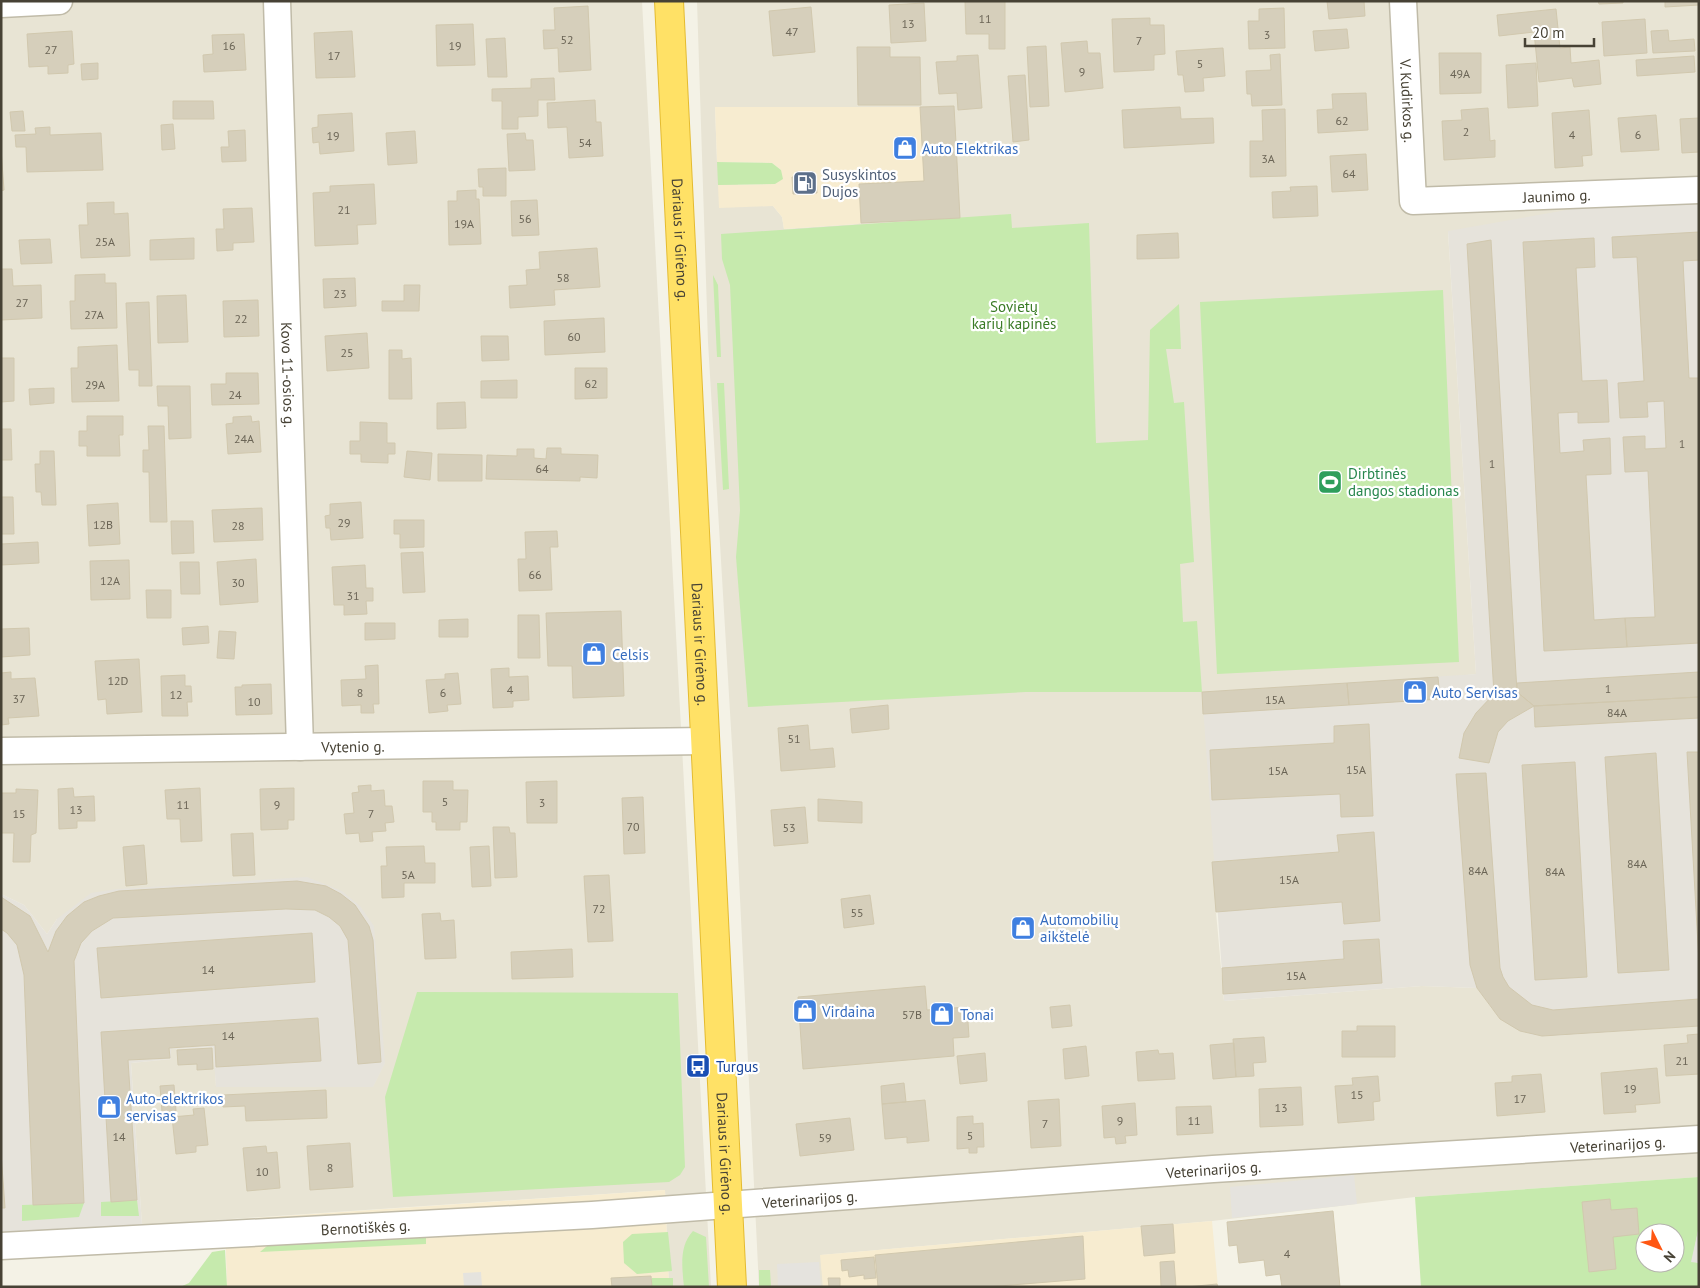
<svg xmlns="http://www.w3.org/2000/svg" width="1700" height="1288" font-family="'PT Sans',sans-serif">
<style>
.residential{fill:#e8e4d4;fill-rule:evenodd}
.commercial{fill:#f7ecd0}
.industrial{fill:#e6e3db}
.green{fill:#c6eaad;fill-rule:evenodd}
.parking{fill:#e5e3de}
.building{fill:#d6cfbb;stroke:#d1c8ae}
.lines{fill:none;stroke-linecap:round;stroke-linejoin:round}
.minor-casing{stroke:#c0bba8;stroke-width:29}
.highway-casing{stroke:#e4bb30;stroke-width:30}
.minor{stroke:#fff;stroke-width:26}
.highway{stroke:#ffe166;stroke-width:28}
.labels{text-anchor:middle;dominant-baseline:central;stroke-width:4.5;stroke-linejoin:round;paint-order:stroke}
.number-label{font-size:12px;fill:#6b6556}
.street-label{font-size:15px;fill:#474235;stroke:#fff}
.shop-label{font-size:15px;fill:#366cbe;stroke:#fff;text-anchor:start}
.service-label{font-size:15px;fill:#4e5e75;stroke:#fff;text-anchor:start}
.park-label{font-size:15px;fill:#3a7b26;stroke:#fff}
.leisure-label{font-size:15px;fill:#27864d;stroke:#fff;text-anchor:start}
.transit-label{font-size:15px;fill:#164399;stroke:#fff;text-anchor:start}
</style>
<rect width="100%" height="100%" fill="#f4f2e6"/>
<path class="residential" d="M1,1H642L711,1287H669L665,1190L142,1225L131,1063L171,1059V1049L214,1047L216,1087L372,1086L57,919L47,934L24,905L1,894Z
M697,1H1699V196L1448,232L1476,674L1459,676L1216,912L1224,1001L1422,986L1477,988L1492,1009L1552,1036L1699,1026V1177L1415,1197L1212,1221L821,1255L823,1287H759L735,796L708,342ZM715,107L858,224L784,229L782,217L773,206H758L717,162Z"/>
<path class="commercial" d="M715,107H920L924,181L859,184L861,223L858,224L784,229L782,217L773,206L719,208L718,185L775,184L781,170L772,163L717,162Z
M665,1190L669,1287H227L225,1220Z
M1212,1221L1218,1287H823L820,1255Z"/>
<path class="industrial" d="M1699,196V1026L1552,1036L1532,1035L1500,1019L1477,988L1422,986L1224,1001L1202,692L1476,674L1448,231L1640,197Z
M307,877L342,891L360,906L374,926L385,1063L373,1087H216L213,1047L171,1049V1059L131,1063L142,1225L1,1232V894L24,905L47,934L57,919L91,893L117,889Z"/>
<path class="green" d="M717,162L772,163L781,170L783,179L775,184L718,185Z
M1011,214L1012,228L1089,223L1096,443L1148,440L1150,330L1179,304L1181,349H1166L1174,403L1184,402L1194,562L1180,564L1183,622L1197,621L1202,692H1026L748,707L736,557L740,510L730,285L722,259L721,234Z
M713,275L718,285L721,357H717Z
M1443,290L1459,662L1217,674L1200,302Z
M717,383H724L729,489L723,490Z
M417,992L678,993L685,1167L680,1175L669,1182L393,1197L385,1097Z
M1699,1177V1226L1692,1261L1699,1263V1287H1421L1415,1197ZM1645,1233H1675V1263H1645Z
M137,1200L139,1216H101V1202Z
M84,1203L79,1217L22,1221V1205Z
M693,1231L706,1237L709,1287H684C682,1267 679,1246 693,1231Z
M668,1232L672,1271L637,1274L624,1263L623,1242L632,1234Z
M426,1233V1244L260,1252L274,1240Z
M225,1250L227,1287H180L189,1283L212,1252Z
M759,1270H770L771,1287H759Z
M652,1278H673V1287H652Z"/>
<path class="parking" d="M1354,1175L1357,1204L1232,1218L1230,1187Z
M1699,1226V1263L1691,1262Z
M819,1262L821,1287H778L777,1264Z
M481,1272L482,1287H464L463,1273Z"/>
<path class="building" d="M965,1H1005V49H989V34H966Z
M1327,1H1364L1365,16L1329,19Z
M1598,1H1623V3L1599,4Z
M1665,1H1699V5L1665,7Z
M924,3L926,41L891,43L889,5Z
M588,6L591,70L559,72L558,48L544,49L543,30H555L554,8Z
M811,7L815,52L773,56L769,11Z
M1284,8L1285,48L1249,49L1248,21H1259V9Z
M1556,9L1560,48L1570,47L1571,63L1599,60L1601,84L1574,87L1572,78L1539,82L1534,32L1499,36L1497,15Z
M1150,18V25H1164L1165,54L1154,55V70L1114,72L1112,19Z
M1645,19L1647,53L1604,56L1602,22Z
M473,24L475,65L437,66L436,25Z
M1347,29L1349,48L1315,51L1313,31Z
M1668,30L1669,41L1694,39L1695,51L1653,53L1651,31Z
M72,31L74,64L68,65V73L48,74V66L29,67L27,34Z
M352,31L355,77L316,78L314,33Z
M244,34L246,70L204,72L203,55L213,54L212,35Z
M505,38L507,77H488L486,39Z
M1087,41L1088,53H1100L1103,88L1065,92L1061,43Z
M1046,46L1049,106L1030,107L1027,47Z
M857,47H890V57H920L921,105H858Z
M1223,48L1225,76L1203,78L1204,91L1185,92L1183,75H1178L1176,51Z
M1439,53H1481V93L1440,94Z
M1280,54L1282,105L1252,106L1251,94H1247L1246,71L1271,70L1270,55Z
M978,55L982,108L958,110L957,93L939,94L936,62L957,61V56Z
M1694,56L1695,72L1637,76L1636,60Z
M98,63V79L82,80L81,64Z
M1536,63L1538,106L1508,108L1506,65Z
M1025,75L1029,140L1013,142L1008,76Z
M554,78L555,100H538V116L518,117V129H502V101H492V89L531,88V79Z
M1366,93L1368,130L1318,133L1317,110L1333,109L1332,94Z
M595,100L596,122H601L603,156L569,158L567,127L548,128L547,103Z
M173,101H213L214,119H173Z
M954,106L960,218L861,223L859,184L924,181L920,107Z
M1180,107L1181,119L1213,118L1214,143L1124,148L1122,110Z
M1488,108L1490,141L1495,140V157L1444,160L1442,121L1462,120L1461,110Z
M1285,109L1286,176L1250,177V141H1263L1262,110Z
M1589,110L1592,155L1582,156L1583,166L1555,168L1552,113Z
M23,111L25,131H12L10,112Z
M352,113L354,151L320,154L319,142L313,143L312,128L318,127V115Z
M1656,115L1659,150L1621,152L1618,118Z
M1699,118V152L1682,153L1680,119Z
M173,124L175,149L162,150L161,125Z
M50,127V135L101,133L103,170L27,172L26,147H16L15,135L36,134L35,128Z
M245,130L246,161L222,162L221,147H229L228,131Z
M415,131L417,163L388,165L386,133Z
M525,133L526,140H533L535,170L509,171L507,134Z
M1,149L4,190L1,191Z
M1366,154L1368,190L1332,192L1330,156Z
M506,168V196H483V187H479L478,169Z
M816,176L817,193L793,194L792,177Z
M374,184L376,224L357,225L358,244L315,246L313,193L330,192V186Z
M1317,186L1318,216L1273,218L1272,192L1291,191L1290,187Z
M476,190V199H479L481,244L449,245L448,201H457V191Z
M537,200L539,235L512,236L511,201Z
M114,202V214L128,213L130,256L81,258L79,225H88L87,203Z
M252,208L254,242L233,243V250L217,251L216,229H224L223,209Z
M1699,232V260L1683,261L1689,378H1699V643L1627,647L1625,618L1655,617L1648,471L1625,472L1623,437L1645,436V449L1666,448L1664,401L1647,402L1648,417L1620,418L1618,383L1644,381L1637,257L1613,258L1612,237Z
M1178,233L1179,258L1137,259V235Z
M194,238V259L150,260V240Z
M1594,238L1595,267L1576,268L1582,381L1607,380L1609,422L1578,423V412L1558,413L1560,453L1584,451L1583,440L1610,438L1611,474L1586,475L1594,620L1625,618L1627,647L1544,651L1523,242Z
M50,239L52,263L21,264L19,240Z
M1491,240L1517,692L1494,694L1467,244Z
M597,248L600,287L554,290L555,305L510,308L509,286L527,285L526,270L540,269L539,252Z
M1,269H12L13,286L41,285L42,318L1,320Z
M105,274V283H116L117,328L71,329L70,301H75V275Z
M355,278L356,306L324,308L323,279Z
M404,285H420L419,311H382V301H404Z
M186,295L188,342L158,343L157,296Z
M258,300L259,336L224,337L223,301Z
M149,302L152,386H139V370H129L126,303Z
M604,318L605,352L545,355L544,321Z
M367,333L369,368L327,371L325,336Z
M481,336H508L509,360L482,361Z
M117,345L119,401L72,402L71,368H78V347Z
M389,350H402V359L411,358L412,399H389Z
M1,358H14V401L1,402Z
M575,368H607V398L575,399Z
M226,373H258L259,404L212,405L211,384H226Z
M517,380V398H481V381Z
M157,386H190L191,438L169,439L168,406H158Z
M54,388V403L30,405L29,389Z
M465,402L466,428L437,429V403Z
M87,416H123V435H119L120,456H87V446H79V431H87Z
M251,416L252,422L259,421L261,452L228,454L226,424L233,423V417Z
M360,422L387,423V443H395V454H388V463L361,462V454H350V441H360Z
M148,426H164L167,522H150L149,472H143V450H149Z
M1,429H11L12,460H1Z
M547,448H561V454L598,455L597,478L580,477V481L486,479L487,455L517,456V449H534V458L546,459Z
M40,451H54L56,505H42L41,492H36L35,464H40Z
M407,451L432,453L430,480L404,477Z
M438,454L482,455V481H438Z
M1,497H13L14,534H1Z
M361,502L363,538L331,540L330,528H326L325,516L330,515V504Z
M118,503L120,544L89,546L87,505Z
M262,508L263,540L214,542L212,510Z
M394,520H424V547L400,548V534H394Z
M171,521H193L194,553L172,554Z
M557,531L558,547H550L552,590L519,591L518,559H526L525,532Z
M38,542L39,563L1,565V544Z
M423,552L425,592L403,593L401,553Z
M256,559L258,602L220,605L217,562Z
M129,560L130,599L91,600L90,561Z
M180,562H199L200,594H181Z
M365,565L366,588H373V601H366L367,614L344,615V605H334L332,567Z
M146,590H171V618H147Z
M621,611L624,696L573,698L572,666H548L546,613Z
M518,615H539L540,658H518Z
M468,619V637H439V620Z
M365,623H395V639L365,640Z
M208,626L209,643L183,645L182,628Z
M29,628L30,655L1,657V629Z
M219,631L236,632L234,659L217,658Z
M139,659L142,712L107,714L106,699L98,700L95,661Z
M378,665L379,704H373L374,713H361V705L342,706L341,680L366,679L365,666Z
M509,668V677L528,676L529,700L513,701V707L493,708L491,669Z
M11,672V679L35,678L39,716L8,718L9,724L1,725V673Z
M1699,672V697L1534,706L1517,692V683Z
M458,673L461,704L447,705L448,711L429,713L426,680L445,679V674Z
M185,675V686H191L192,702H187L188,716H162L161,676Z
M1438,677L1440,699L1349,705L1347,683Z
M1347,683L1349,705L1203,714L1202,692Z
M271,684L272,714L236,715L235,687H242V685Z
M1517,692L1534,706L1508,721L1498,732L1489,763L1459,758L1464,733L1476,713L1494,694Z
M1699,697V718L1535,727L1534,706Z
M888,705L889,729L852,733L850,709Z
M1369,724L1373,816L1341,817L1340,794L1212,800L1210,750L1334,743V726Z
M808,725L810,750L833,748L835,767L781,771L778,728Z
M1687,752H1699V962Z
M1656,753L1669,970L1618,973L1605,757Z
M1575,762L1587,977L1535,980L1522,765Z
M1486,773L1500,968L1503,977L1509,987L1532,1005L1553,1010L1699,999V1026L1542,1036L1520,1031L1500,1019L1477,988L1470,965L1456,774Z
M423,781H453V790H468L467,822H460V830H436V822H432V812H423Z
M557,781V823H527L526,782Z
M371,785V791L384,790L385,806H392L394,822L385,823L386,831L372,832L373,841L360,842L359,833L346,834L344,814L354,813L352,793L359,792L358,786Z
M73,788L74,797L94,796L95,821H77V828L59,829L58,789Z
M200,788L202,841L181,842L180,819H167L165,790Z
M294,788V820H288V829L261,830L260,789Z
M16,789L38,790L36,833L31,835L30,862H13L14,833H1V793H16Z
M643,797L645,853L624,854L622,798Z
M818,799L862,802V823L818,821Z
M805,807L808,843L774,846L771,810Z
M493,827H509L510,833H515L517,877L495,878Z
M1374,832L1380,921L1344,924L1342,902L1216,912L1212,862L1339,852L1337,835Z
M253,833L255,875L233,876L231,834Z
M144,845L147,884L126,886L123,847Z
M424,846L425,863H435V883H404V897L382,898L381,866H387L386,847Z
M489,846L491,886L472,887L470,847Z
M609,875L613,941L588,942L584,876Z
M297,881L326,886L341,894L355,905L369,926L373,940L381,1062L358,1064L348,940L340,926L329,917L315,910L286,909L113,918L92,931L81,943L74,961L84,1203L33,1205L24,975L17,945L7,933L1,929V897L30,916L48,952L56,931L67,916L84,902L99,896L119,891Z
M870,895L874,924L844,928L841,899Z
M440,913L441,921L454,920L456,958L425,959L422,914Z
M312,933L315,982L101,998L97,948Z
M1379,939L1382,983L1223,994L1222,968L1344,959L1343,941Z
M572,949L573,977L512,979L511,952Z
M925,986L927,1010L967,1007L969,1037L953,1038L954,1056L803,1069L798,997Z
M1070,1005L1072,1026L1052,1028L1050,1007Z
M318,1018L321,1061L216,1067L215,1045L169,1048L170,1058L128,1060L137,1200L111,1202L101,1032Z
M1357,1026H1395V1057H1342V1031H1357Z
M1699,1034V1074L1666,1076L1664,1045L1688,1043L1687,1035Z
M1264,1037L1266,1062L1253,1063L1254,1076L1236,1077L1233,1039Z
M1234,1043L1236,1077L1213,1079L1210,1045Z
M1086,1046L1089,1076L1065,1079L1063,1049Z
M212,1048L213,1069L197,1070V1064L178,1065L177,1050Z
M1158,1050L1159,1054L1173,1053L1175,1079L1138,1081L1136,1052Z
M985,1053L987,1081L960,1084L957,1056Z
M1657,1068L1660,1103L1635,1105L1636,1112L1604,1114L1601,1073Z
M1541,1074L1545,1112L1497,1116L1495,1083L1512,1082V1076Z
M1378,1076L1380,1101L1373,1102L1374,1120L1338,1123L1335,1086L1353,1085L1352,1078Z
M904,1083L906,1102L882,1104L881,1086Z
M174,1085L176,1111L162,1112L160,1086Z
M1301,1087L1303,1125L1260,1127L1259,1089Z
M326,1090L327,1118L246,1121L245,1106L223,1107V1095Z
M1059,1099L1061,1146L1031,1148L1028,1101Z
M925,1100L929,1141L907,1143V1137L885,1139L882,1104Z
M1135,1103L1137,1135L1125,1136L1126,1143L1116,1144L1115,1137L1104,1138L1102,1106Z
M1211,1106L1213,1133L1177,1135L1176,1107Z
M204,1108L208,1145L196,1146V1152L176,1154L172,1117L194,1115L193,1109Z
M973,1116V1124L983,1123L984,1147H977V1153H969V1148L957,1149V1117Z
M850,1118L854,1150L800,1156L796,1124Z
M350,1143L353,1187L310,1190L307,1146Z
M266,1146L267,1153L277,1152L280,1188L247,1191L243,1148Z
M1,1153L5,1208H1Z
M1610,1199L1611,1210L1637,1208L1639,1234L1613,1237L1616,1269L1589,1272L1582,1202Z
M1333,1211L1340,1287H1282L1280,1274L1266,1276L1264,1260L1239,1263L1237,1245L1229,1246L1227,1222Z
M1173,1224L1175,1253L1144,1256L1141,1226Z
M1083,1236L1085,1279L987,1287H878L875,1255Z
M874,1257L876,1278L864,1279V1275L849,1277L848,1270L842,1271L841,1260Z
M1174,1261L1176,1287H1161L1160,1262Z
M651,1276L652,1287H612L611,1278Z
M828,1278H840V1287H829Z
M1217,1284L1218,1287H1187Z"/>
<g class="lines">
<defs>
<g id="minor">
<path id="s1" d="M277,1L300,747"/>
<path id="s2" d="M1403,1L1413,201L1699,190"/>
<path d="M1,4L59,1"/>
<path id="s3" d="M1,751L705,741"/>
<path id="s4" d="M1,1246L592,1215L1213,1169L1699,1139"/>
</g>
<g id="highway">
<path id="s5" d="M669,1L732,1287"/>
</g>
</defs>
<use href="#minor" class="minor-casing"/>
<use href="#highway" class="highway-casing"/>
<use href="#minor" class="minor"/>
<use href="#highway" class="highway"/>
</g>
<defs>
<symbol id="shop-square" viewBox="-11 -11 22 22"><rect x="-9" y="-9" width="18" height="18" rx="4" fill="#3f7fe0" stroke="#fff"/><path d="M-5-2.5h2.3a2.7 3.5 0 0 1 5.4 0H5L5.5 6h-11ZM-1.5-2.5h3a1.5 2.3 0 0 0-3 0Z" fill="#fff"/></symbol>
<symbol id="fuel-square" viewBox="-11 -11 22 22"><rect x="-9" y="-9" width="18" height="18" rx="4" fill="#5c6f8a" stroke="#fff"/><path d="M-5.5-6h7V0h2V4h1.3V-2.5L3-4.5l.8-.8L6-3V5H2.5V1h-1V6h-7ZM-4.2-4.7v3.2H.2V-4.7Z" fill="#fff"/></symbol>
<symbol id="stadium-square" viewBox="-11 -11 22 22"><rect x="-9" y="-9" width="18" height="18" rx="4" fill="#2e9e5b" stroke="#fff"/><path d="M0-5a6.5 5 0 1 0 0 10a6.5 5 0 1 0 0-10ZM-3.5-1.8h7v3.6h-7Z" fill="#fff"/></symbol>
<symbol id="bus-square" viewBox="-11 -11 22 22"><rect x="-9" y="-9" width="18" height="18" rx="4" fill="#1a4fb4" stroke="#fff"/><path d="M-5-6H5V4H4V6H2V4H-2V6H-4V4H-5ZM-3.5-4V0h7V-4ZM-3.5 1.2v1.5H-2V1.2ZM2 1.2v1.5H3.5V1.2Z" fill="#fff"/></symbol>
</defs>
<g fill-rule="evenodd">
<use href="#shop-square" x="891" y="134" width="28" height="28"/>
<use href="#fuel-square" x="791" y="169" width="28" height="28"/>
<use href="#stadium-square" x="1316" y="468" width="28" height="28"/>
<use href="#shop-square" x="580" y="640" width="28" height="28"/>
<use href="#shop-square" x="1401" y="678" width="28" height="28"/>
<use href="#shop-square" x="1009" y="914" width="28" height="28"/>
<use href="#shop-square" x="791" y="997" width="28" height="28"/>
<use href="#shop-square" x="928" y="1000" width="28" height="28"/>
<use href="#bus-square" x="684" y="1052" width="28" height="28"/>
<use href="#shop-square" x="95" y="1093" width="28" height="28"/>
</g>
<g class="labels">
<g class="number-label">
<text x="985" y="18">11</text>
<text x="908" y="23">13</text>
<text x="792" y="31">47</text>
<text x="1267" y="34">3</text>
<text x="567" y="39">52</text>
<text x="1139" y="40">7</text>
<text x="229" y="45">16</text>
<text x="455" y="45">19</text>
<text x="51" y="49">27</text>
<text x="334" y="55">17</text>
<text x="1200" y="63">5</text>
<text x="1082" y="71">9</text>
<text x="1460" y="73">49A</text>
<text x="1342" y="120">62</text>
<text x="1466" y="131">2</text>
<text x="1572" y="134">4</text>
<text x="1638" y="134">6</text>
<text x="333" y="135">19</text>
<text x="585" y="142">54</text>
<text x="1268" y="158">3A</text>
<text x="1349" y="173">64</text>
<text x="344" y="209">21</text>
<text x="525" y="218">56</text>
<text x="464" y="223">19A</text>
<text x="105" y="241">25A</text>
<text x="563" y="277">58</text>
<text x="340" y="293">23</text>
<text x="22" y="302">27</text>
<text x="94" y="314">27A</text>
<text x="241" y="318">22</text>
<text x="574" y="336">60</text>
<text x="347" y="352">25</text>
<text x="591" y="383">62</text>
<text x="95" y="384">29A</text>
<text x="235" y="394">24</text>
<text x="244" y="438">24A</text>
<text x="1682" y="443">1</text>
<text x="1492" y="463">1</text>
<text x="542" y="468">64</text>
<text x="344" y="522">29</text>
<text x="103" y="524">12B</text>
<text x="238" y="525">28</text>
<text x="535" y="574">66</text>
<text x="110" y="580">12A</text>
<text x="238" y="582">30</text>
<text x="353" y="595">31</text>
<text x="118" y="680">12D</text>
<text x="1608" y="688">1</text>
<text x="510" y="689">4</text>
<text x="360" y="692">8</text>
<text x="443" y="692">6</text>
<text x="176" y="694">12</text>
<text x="19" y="698">37</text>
<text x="1275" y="699">15A</text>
<text x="254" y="701">10</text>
<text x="1617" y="712">84A</text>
<text x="794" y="738">51</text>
<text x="1356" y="769">15A</text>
<text x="1278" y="770">15A</text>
<text x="445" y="801">5</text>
<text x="542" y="802">3</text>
<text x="183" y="804">11</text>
<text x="277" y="804">9</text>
<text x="76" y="809">13</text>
<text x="19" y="813">15</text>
<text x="371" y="813">7</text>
<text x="633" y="826">70</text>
<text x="789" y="827">53</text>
<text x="1637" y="863">84A</text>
<text x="1478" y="870">84A</text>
<text x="1555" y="871">84A</text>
<text x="408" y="874">5A</text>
<text x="1289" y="879">15A</text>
<text x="599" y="908">72</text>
<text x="857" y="912">55</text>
<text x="208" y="969">14</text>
<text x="1296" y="975">15A</text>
<text x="912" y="1014">57B</text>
<text x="228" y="1035">14</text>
<text x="1682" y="1060">21</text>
<text x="1630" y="1088">19</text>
<text x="1357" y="1094">15</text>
<text x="1520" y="1098">17</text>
<text x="1281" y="1107">13</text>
<text x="1120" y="1120">9</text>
<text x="1194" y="1120">11</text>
<text x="1045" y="1123">7</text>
<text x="970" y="1135">5</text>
<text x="119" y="1136">14</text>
<text x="825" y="1137">59</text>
<text x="330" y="1167">8</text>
<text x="262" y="1171">10</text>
<text x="1287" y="1253">4</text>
</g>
<g class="street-label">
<text stroke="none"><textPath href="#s2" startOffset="100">V. Kudirkos g.</textPath></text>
<text stroke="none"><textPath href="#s2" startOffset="344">Jaunimo g.</textPath></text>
<text stroke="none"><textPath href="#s5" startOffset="239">Dariaus ir Girėno g.</textPath></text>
<text stroke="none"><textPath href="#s1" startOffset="374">Kovo 11-osios g.</textPath></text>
<text stroke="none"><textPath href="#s5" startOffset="644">Dariaus ir Girėno g.</textPath></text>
<text stroke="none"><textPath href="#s3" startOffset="352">Vytenio g.</textPath></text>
<text stroke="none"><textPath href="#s4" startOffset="1620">Veterinarijos g.</textPath></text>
<text stroke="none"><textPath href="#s5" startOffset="1154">Dariaus ir Girėno g.</textPath></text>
<text stroke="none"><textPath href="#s4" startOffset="1215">Veterinarijos g.</textPath></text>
<text stroke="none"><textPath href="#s4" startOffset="810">Veterinarijos g.</textPath></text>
<text stroke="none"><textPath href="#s4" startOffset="365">Bernotiškės g.</textPath></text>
</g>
<g class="shop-label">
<text x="922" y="148">Auto Elektrikas</text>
<text x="612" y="654">Celsis</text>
<text x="1432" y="692">Auto Servisas</text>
<text x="1040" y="919">Automobilių<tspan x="1040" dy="17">aikštelė</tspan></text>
<text x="822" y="1011">Virdaina</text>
<text x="960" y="1014">Tonai</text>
<text x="126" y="1098">Auto-elektrikos<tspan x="126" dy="17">servisas</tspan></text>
</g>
<g class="service-label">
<text x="822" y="174">Susyskintos<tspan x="822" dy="17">Dujos</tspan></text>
</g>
<g class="park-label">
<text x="1014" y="306">Sovietų<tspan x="1014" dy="17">karių kapinės</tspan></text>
</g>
<g class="leisure-label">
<text x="1348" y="473">Dirbtinės<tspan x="1348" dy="17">dangos stadionas</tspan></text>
</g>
<g class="transit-label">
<text x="716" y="1066">Turgus</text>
</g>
</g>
<rect width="1700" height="1288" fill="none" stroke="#474235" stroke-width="5"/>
<g transform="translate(1660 1248) rotate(132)"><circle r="24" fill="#ffffff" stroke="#b5b3ae"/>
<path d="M0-4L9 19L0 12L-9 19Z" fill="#ff5712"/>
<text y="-8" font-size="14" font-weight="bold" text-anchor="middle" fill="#474235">N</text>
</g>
<path d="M1525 38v8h69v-8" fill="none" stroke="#474235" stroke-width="2.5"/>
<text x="1532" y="38" font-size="15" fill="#474235" stroke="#ffffff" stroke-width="4" paint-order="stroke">20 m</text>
</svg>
